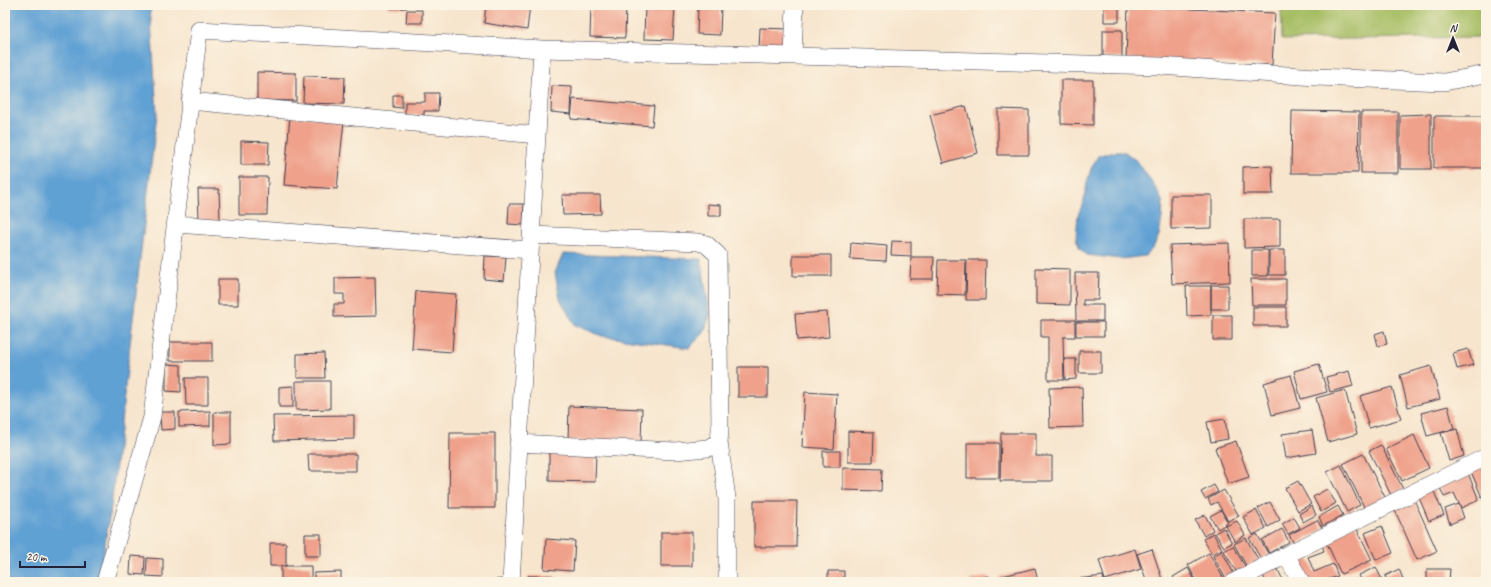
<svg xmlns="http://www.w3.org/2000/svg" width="1491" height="587" font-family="Caveat,sans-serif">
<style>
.green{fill:#a6bd63;stroke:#64704f}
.water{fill:#61a1d4;stroke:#426288}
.building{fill:#efa18b}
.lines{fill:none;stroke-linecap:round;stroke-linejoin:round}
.street-casing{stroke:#423f51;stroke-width:18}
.street{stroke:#fff;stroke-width:17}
</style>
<rect width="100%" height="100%" fill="#fcf5e5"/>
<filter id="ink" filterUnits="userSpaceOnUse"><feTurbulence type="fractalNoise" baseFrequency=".025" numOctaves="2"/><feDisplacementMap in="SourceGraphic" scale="8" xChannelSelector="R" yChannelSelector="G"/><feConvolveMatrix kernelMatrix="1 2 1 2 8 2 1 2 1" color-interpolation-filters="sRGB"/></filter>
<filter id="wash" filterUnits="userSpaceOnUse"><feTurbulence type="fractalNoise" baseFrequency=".012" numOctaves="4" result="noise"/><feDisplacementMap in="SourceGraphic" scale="16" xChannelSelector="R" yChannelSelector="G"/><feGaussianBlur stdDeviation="0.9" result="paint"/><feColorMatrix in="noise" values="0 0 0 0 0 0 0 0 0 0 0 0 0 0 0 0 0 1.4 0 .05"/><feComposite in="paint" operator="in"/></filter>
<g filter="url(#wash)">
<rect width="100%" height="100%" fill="#f7e5cd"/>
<path class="green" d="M1281,5H1486V37L1282,40Z"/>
<path class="water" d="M5,5H150L157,114L111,507L99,582H5Z
M1110,152H1125L1138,162L1158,192L1163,203L1162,218L1159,235L1153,248L1145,256L1121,259L1087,255L1080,249L1076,238L1078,215L1085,198L1087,182L1091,169L1098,156Z
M563,254L701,259L710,314L704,333L689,348L602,336L575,325L560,299L555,273Z"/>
<g id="blocks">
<path class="building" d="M389,5H407V8H389Z
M486,5H530L527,30L484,23Z
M591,5H626L625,38L590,37Z
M645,5H675L673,40L644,39Z
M1104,5H1119V22H1104Z
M1128,6L1275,13L1272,65L1126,59Z
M698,7H721L720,35L697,34Z
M407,10H422V23H406Z
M760,28L788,29L787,51L759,49Z
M1103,30H1122V57H1103Z
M257,72L296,73V101L257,100Z
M304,76L345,77L344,104L303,103Z
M1061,80H1093V125L1061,124Z
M552,86L572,87L571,114L551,112Z
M425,93H439L438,111H424V115H405V102H425Z
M393,95H402V108L393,107Z
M573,99L654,106L652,126L571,119Z
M966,106L978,153L943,163L930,115Z
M998,109L1029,110V155H998Z
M1292,111L1359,112L1358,173H1291Z
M1361,112H1398V173H1361Z
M1431,114V169H1400V115Z
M290,116L344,120L337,189L284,185Z
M1434,116H1486V168H1434Z
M241,141L269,142L268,165H241Z
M1272,166L1273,194H1243V167Z
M239,177H268L267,215H239Z
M198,189H219L220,221H199Z
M562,195H600L601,214L563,215Z
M1171,195H1212V228L1171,229Z
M509,204H524L523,225L508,224Z
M708,204L721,205V216H708Z
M1244,219H1280V247L1244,248Z
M892,241L911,242V256L891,255Z
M851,243L887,246L886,261L850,259Z
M1229,243L1230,282L1172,284L1170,245Z
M1252,250H1268V276H1252Z
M1269,250H1285V275H1269Z
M793,255H831V276H793Z
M485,256L506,257L504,281L484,279Z
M911,257H934L933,279H910Z
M938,260H966L965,295L937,294Z
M967,260H986L985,300H966Z
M1036,268L1070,269V305L1036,304Z
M1075,273H1099L1098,300H1083V305H1103V321H1076Z
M375,277L376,316L334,317V304H344V294H335V278Z
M218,279H238V305H218Z
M1251,279H1286V305H1252Z
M1211,285H1228V309H1211Z
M1186,286H1211V315L1187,316Z
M416,291L456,294L452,352L412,349Z
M1253,307H1286V326H1253Z
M827,312L829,337L797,340L795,314Z
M1213,315H1232V340H1213Z
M1041,320H1075V337H1063L1064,380H1048V337H1041Z
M1076,322H1104V336H1076Z
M1384,331L1387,344L1378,346L1375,334Z
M170,342H212V361H170Z
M1468,349L1473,365L1457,369L1453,353Z
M1079,351H1101V373H1079Z
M324,353L325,378H297V354Z
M1064,359H1076V379L1065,380Z
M166,364L181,365V392L166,391Z
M1319,364L1327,392L1301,399L1294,371Z
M1431,366L1440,399L1408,407L1400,375Z
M738,367H768V397H738Z
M1349,371L1353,386L1330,392L1326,377Z
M1291,375L1300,408L1272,415L1264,383Z
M185,378H208V405H186Z
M296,381H330V409L296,410Z
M293,386V407H279V387Z
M1082,387L1083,427L1050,428L1049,388Z
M1392,387L1401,419L1369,428L1360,396Z
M1345,390L1357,434L1328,442L1316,398Z
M805,392L837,394L834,449L802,447Z
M569,406L642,409L641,443L568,440Z
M1448,406L1454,429L1427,436L1421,413Z
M210,411V426L179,427V412Z
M160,412H175V429L161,430Z
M214,412H231V444L214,445Z
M354,415V439L274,441L273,416Z
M1225,419L1228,439L1211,442L1207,422Z
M1457,429L1464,456L1449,461L1441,433Z
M1312,430L1316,453L1286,458L1282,434Z
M848,431L874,432L873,462H848Z
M450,433H495V508H449Z
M1001,433H1036V456H1052V481H1000Z
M1414,435L1429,468L1402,481L1386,449Z
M1236,441L1249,477L1228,484L1215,448Z
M967,443H999V478H967Z
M1381,445L1403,489L1391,495L1369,451Z
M823,451H840V467H823Z
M549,452L596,453L595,482L549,481Z
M308,454H356V471H309Z
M1363,454L1386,499L1365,509L1343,464Z
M1486,463V499L1483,500L1470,469Z
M1341,465L1360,505L1347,512L1327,472Z
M843,468L882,469L881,491L843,490Z
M1467,471L1479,500L1461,508L1454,493L1444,497L1438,483Z
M1298,481L1311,504L1298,511L1285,488Z
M1214,485L1218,492L1205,499L1201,492Z
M1432,487L1444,515L1429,521L1417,493Z
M1327,489L1336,503L1321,512L1313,497Z
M1224,490L1239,516L1228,521L1217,502L1211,505L1208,499Z
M1413,497L1437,551L1417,560L1393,506Z
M754,501H797L796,547H754Z
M1270,502L1280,520L1268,527L1258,508Z
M1459,504L1464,518L1450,524L1445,509Z
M1312,506L1316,515L1303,522L1299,514Z
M1338,506L1343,515L1323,526L1319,517Z
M1221,510L1228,523L1218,529L1210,516Z
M1256,510L1266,528L1253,535L1243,517Z
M1205,515L1213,530L1204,536L1195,520Z
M1294,517L1300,528L1288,534L1282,524Z
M1317,520L1323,529L1295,545L1289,535Z
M1237,521L1245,535L1235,542L1226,526Z
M1355,525L1372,560L1341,574L1325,539Z
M1382,526L1393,553L1376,560L1365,533Z
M1224,528L1232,543L1224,547L1215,533Z
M1282,529L1289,542L1269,553L1262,540Z
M661,532H692V566H661Z
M1213,533L1222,549L1212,554L1203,539Z
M305,534H321V556H305Z
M1257,534L1269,555L1261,559L1249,538Z
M1246,538L1259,561L1247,567L1234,544Z
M546,539L575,541L573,571L544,569Z
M270,543H286V566H270Z
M1322,545L1324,551L1308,557L1314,572L1333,564L1338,576L1321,582H1306L1295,555Z
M1233,546L1246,568L1237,573L1224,551Z
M1135,549L1141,569L1105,580L1099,560Z
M1152,549L1163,582H1147L1137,554Z
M1222,551L1234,574L1226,579L1213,556Z
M1209,553L1224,579L1219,582H1197L1188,565Z
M131,556L145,557L144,575L130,574Z
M147,558L163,559V577L146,576Z
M281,566H311V582H281Z
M1276,566L1284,582H1266L1262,573Z
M1376,567L1383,582H1362L1359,575Z
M1035,568L1038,582H1000L999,577Z
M1188,568L1196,582H1176L1173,577Z
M1399,569L1403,579L1398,582H1388L1385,576Z
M1427,569H1450L1449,582H1427Z
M828,571H844V582H828Z
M341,572V582H314V573Z
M528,576H554V582H528Z
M989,576L990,582H970V580Z
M1103,576L1104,582H1077V579Z
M128,579L157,581V582H128Z
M508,579V582H484V580Z
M564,579H607V582H564Z"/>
</g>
</g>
<g filter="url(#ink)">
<use href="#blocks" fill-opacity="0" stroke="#423f51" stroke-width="1"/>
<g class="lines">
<defs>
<path id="street" d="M793,56L795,5
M190,101L537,135
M176,224L530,250
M719,442L727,498V582
M518,443L675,451L708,448L719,442L720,430L718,255L706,244L698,242L531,235
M1286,555L1301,582
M105,582L152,417L199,30L542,49L1160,66L1316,77L1444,82L1486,74
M511,582L542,49
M1234,582L1286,555L1486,457"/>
</defs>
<use href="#street" class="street-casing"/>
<use href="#street" class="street"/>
</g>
</g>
<rect width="1491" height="587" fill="none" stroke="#fcf5e5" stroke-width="20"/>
<g transform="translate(1453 38)" stroke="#fcf5e5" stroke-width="3" paint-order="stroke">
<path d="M0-3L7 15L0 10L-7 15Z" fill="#22223b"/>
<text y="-6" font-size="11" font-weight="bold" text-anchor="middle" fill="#22223b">N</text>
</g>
<path d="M20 561v6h65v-6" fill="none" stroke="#22223b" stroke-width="2"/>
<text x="26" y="561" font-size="12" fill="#22223b" stroke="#fcf5e5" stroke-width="3" paint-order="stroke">20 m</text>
</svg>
